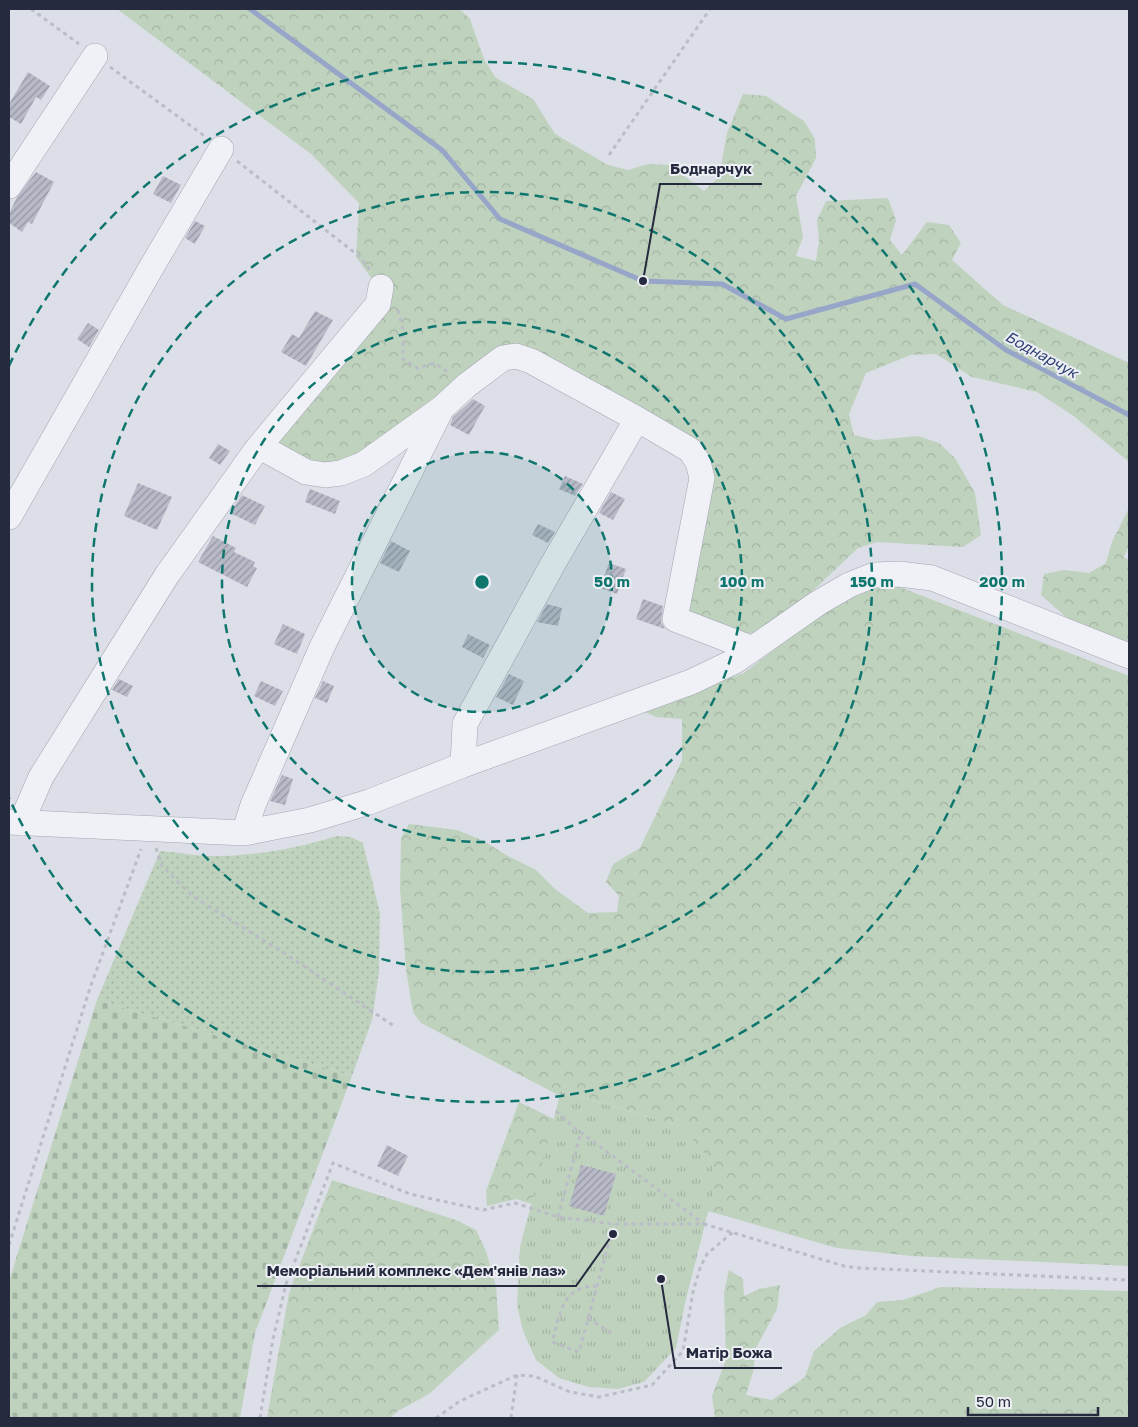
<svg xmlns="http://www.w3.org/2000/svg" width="1138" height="1427" font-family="'Golos Text',sans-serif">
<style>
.forest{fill:url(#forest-crowns)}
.cemetery{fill:url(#cemetery-stones)}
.park{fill:url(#park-tufts)}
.garden{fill:url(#garden-dots)}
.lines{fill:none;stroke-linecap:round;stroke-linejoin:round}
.stream{stroke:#97a5c9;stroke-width:5}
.building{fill:url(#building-hatch)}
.minor-casing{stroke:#a2a5b2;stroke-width:26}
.path{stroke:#bbbdc6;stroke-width:3;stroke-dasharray:4 4;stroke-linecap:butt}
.minor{stroke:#f0f1f6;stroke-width:25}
.ring{fill:none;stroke:#0f766e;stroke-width:2.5;stroke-dasharray:9 6}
.labels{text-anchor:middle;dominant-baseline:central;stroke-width:4;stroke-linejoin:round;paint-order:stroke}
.water-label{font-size:15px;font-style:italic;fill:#304173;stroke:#edeff5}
.centre{fill:#0f766e;stroke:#edeff5;stroke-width:2.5}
.ring-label{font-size:15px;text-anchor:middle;font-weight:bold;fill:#0f766e;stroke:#edeff5;stroke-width:4;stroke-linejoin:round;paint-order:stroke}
.leader{fill:none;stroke:#262a3f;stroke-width:2}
.callout-dot{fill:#262a3f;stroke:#edeff5;stroke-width:2}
.callout-label{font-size:15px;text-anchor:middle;font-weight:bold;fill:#262a3f;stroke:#edeff5;stroke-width:4;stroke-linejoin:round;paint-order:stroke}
</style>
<defs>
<pattern id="forest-crowns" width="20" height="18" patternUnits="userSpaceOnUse" patternTransform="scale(1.25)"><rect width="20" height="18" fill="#bfd2be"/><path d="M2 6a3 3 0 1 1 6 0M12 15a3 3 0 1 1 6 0" fill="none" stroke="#a4b4a4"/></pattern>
<pattern id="cemetery-stones" width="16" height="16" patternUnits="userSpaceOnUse" patternTransform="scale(1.25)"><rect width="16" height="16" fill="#bfd2be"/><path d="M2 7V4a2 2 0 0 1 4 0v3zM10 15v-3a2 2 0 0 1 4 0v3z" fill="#a4b4a4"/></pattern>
<pattern id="park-tufts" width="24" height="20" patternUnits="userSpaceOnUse" patternTransform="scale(1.25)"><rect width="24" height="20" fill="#bfd2be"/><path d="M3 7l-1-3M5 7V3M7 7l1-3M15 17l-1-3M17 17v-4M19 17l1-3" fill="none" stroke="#a4b4a4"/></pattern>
<pattern id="garden-dots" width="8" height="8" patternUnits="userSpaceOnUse" patternTransform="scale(1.25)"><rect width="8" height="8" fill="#bfd2be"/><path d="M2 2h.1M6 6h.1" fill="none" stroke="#a4b4a4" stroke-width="1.8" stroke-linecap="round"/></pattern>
<pattern id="building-hatch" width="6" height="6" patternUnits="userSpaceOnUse" patternTransform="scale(1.25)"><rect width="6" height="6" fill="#b8bac8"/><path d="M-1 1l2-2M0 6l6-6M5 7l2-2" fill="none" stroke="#9597a4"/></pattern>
</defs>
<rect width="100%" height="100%" fill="#dddfe8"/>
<path class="forest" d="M117,9H460L470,19L484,59L496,78L533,99L555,134L608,165L628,170L648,164L670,165L704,191L719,177L727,133L743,94L766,96L804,121L815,139L816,158L796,196L803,237L796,256L816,261L819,241L817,220L826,201L888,198L896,220L890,240L902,255L927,222L949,225L961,243L952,260L1003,305L1129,363V462L1075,417L1037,392L972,377L936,354L911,355L866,373L849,414L854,435L875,440L918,436L939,443L955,458L975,493L981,535L963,547L877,542L858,548L781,621L764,632L743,634L688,615L698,453L525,352L336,470L257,441L376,299L375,283L356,257L359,203L311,154Z
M1129,508V546L1124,557L1129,560V653L1091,639L1041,595L1044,574L1064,570L1089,573L1106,563L1112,542Z
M897,586L1129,676V1266L912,1256L837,1248L708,1211L713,1193V1164L682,1127L562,1091L560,1096L421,1023L413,1012L406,970L400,888L401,838L409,824L457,830L482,840L508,856L536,870L555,889L588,913L617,912L619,896L606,882L613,864L640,848L682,760V719L656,717L643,711L646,705L744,673L798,631L839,604L867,589Z
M519,1102L554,1119L532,1204L516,1199L487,1206L486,1191Z
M332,1180L456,1220L476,1230L486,1251L496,1286L499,1330L429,1394L398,1411L390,1418H267L289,1293Z
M729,1270L743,1279L744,1296L759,1289L780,1285L777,1309L756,1348L753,1372L746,1395L772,1400L805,1377L814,1351L840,1328L866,1315L877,1302L903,1300L941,1287L1129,1291V1418H715L712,1396L726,1360L724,1293Z"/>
<path class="cemetery" d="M97,1000L352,1076L255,1333L240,1418H9V1281Z"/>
<path class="park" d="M561,1091L682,1127L713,1164V1193L685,1303L676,1348L644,1382L618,1389L589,1387L559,1378L536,1360L523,1331L517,1305L520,1247Z"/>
<path class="garden" d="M337,836L351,837L363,843L380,913L379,972L372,1020L352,1076L97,1000L160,851C175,852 191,855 206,856C250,857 295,849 337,836Z"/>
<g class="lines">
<path class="stream" d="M250,9L442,150L500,219L643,281L722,284L786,319L915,284L1006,350L1129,415"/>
</g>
<path class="building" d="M28,72L50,86L41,100L36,97L21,124L9,117V104Z
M36,172L54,182L32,224L28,222L22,232L9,223V214L17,197Z
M163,176L181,185L171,203L153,194Z
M195,221L205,226L195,244L185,238Z
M315,311L333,320L306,366L281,352L292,334L299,338Z
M88,323L99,330L89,347L77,339Z
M473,399L485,406L469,435L450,425L453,417Z
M218,444L230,451L220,465L209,458Z
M565,476L583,484L575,496L559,489Z
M138,483L172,497L157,530L124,516Z
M310,489L340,501L335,514L305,502Z
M611,492L625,499L613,520L599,513Z
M242,495L265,506L255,525L230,513Z
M538,524L555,532L548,543L532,535Z
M213,536L236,548L234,552L255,562L253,566L257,568L247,587L198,562Z
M391,541L410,551L399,572L380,563Z
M609,563L626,569L617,594L600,588Z
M643,599L663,606L661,622L665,629L636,619Z
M547,604L562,608L558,626L537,622Z
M283,624L305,634L297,654L274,644Z
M468,634L490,645L483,658L462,647Z
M509,674L524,681L513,705L496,697Z
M119,679L133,686L127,697L112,690Z
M261,681L283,691L275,706L254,696Z
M323,681L334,686L327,703L315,698Z
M282,775L293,779L285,805L270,801Z
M387,1145L408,1156L398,1176L377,1166Z
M581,1165L616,1174L604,1216L569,1206Z"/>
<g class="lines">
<defs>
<path id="minor" d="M9,186L95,56
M257,449L266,450L306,472L325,475L341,473L364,464L442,408L467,385L503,358L516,356L531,361L637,419L690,450L698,462L702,478L675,619L753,649
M9,517L151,268L221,149
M463,765L465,724L554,562L637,419
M9,822L244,833L310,820L369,802L463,765L691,682L735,661L818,603L849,585L874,575L899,574L932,578L1129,656
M21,823L41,777L167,575L257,449L378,304L381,287
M244,833L253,805L322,647L440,412"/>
</defs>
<use href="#minor" class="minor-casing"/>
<path class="path" d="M31,9L79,44
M110,67L206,137
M609,155L710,9
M237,161L359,256L371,271
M398,310L403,330V359L417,368L435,363L450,374
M156,848L162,866L192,896L281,951L394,1026
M556,1111L575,1128L704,1224
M558,1217L581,1132
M9,1245L90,988L141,849
M597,1286C561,1286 560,1315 552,1342L579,1352L614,1224
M588,1318L614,1335
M260,1418L273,1339L286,1284L333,1163L410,1194L483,1210L515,1203L558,1217L614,1224H704L844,1266L859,1268L1129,1280
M436,1418L460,1401L517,1375L534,1376L570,1392L599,1397L652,1385L683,1351L693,1292L700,1268L707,1254L733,1232
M511,1418L517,1375"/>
<use href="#minor" class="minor"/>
</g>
<circle cx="482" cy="582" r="130" fill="#0f766e" fill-opacity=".12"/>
<g class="ring">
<circle cx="482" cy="582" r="130"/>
<circle cx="482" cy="582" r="260"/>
<circle cx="482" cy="582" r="390"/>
<path d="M9 366A520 520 0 1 1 9 798"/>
</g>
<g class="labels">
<g class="water-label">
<text transform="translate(1042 354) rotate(29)">Боднарчук</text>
</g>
</g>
<circle cx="482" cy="582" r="8" class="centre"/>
<g class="ring-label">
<text x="612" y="587">50 m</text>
<text x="742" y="587">100 m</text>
<text x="872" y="587">150 m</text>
<text x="1002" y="587">200 m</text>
</g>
<path class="leader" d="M643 281L660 184H762M613 1234L576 1286H257M661 1279L675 1368H782"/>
<g class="callout-dot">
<circle cx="643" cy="281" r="5"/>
<circle cx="613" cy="1234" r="5"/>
<circle cx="661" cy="1279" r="5"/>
</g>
<g class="callout-label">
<text x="711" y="174">Боднарчук</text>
<text x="416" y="1276">Меморіальний комплекс «Дем'янів лаз»</text>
<text x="729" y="1358">Матір Божа</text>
</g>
<rect width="1138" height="1427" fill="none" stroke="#262a3f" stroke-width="20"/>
<path d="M968 1407v8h130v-8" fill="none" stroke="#262a3f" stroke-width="2.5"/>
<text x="976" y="1407" font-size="15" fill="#262a3f" stroke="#edeff5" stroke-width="4" paint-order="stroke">50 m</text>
</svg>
